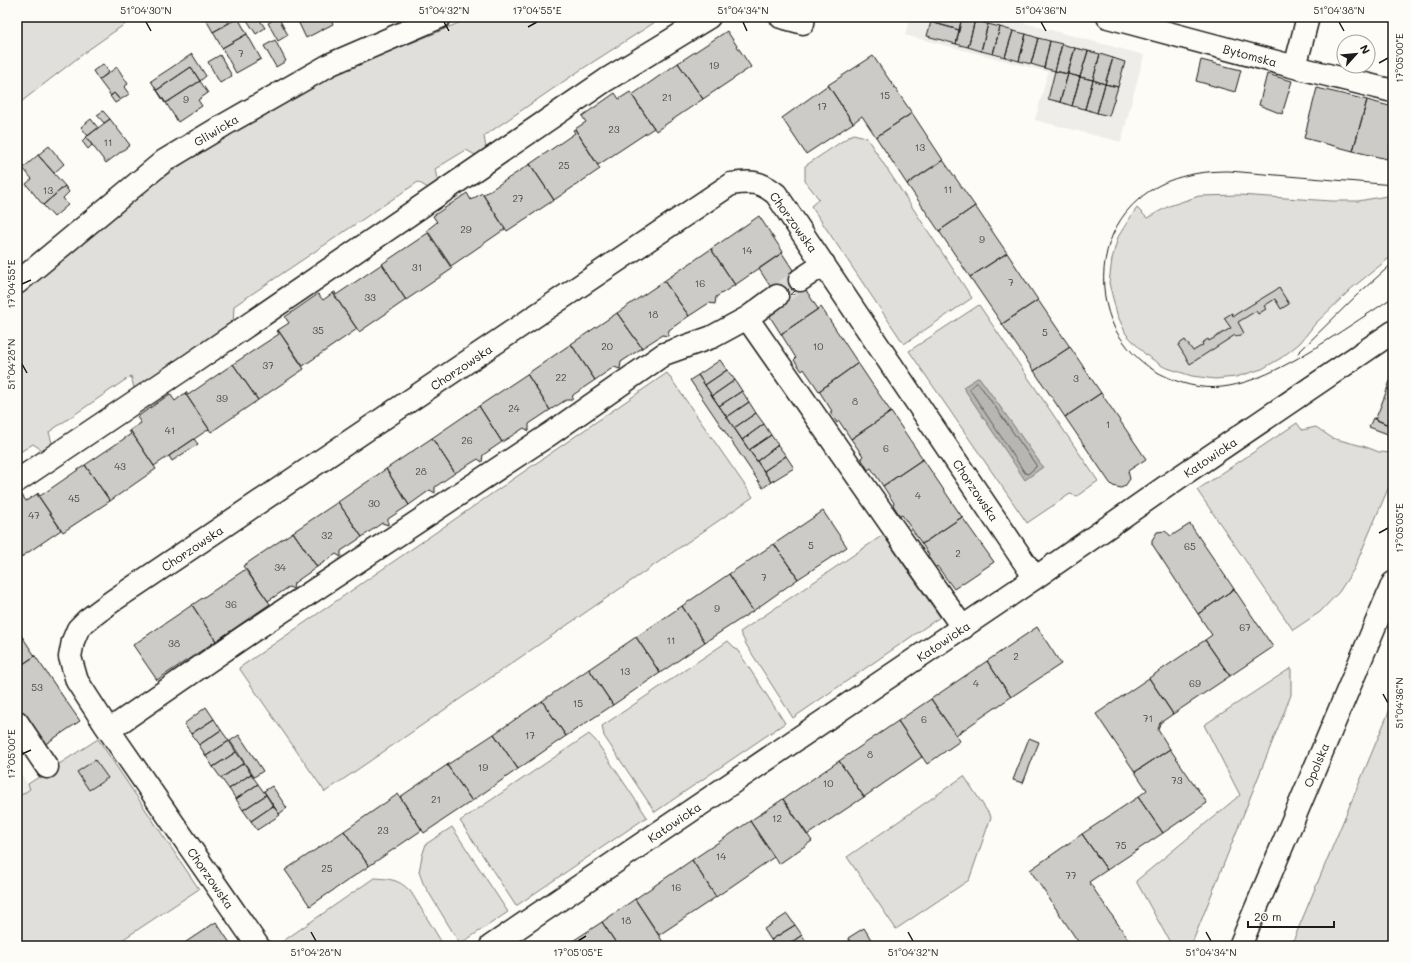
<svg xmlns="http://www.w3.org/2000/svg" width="1410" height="963" font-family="Mali,sans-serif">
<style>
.built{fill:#eeede9}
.green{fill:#e0dfdb;stroke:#7e7e7c}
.water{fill:#b7b6b2;stroke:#797876}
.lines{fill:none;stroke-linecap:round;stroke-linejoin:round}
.shore{stroke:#5a5a58;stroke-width:1}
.building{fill:#cccbc8;stroke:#1c1c1c}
.minor-tunnel{stroke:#dbdad6;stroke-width:22;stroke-dasharray:22 11;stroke-linecap:butt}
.minor-casing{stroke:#1c1c1c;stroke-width:25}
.major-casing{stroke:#1c1c1c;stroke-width:25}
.minor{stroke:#fdfcf7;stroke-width:22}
.major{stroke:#fdfcf7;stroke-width:22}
.tram{stroke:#1c1c1c;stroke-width:1}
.ticks{fill:none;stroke:#1c1c1c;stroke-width:1.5}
.labels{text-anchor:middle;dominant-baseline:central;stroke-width:3.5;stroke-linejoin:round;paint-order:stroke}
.number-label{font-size:10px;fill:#484847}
.street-label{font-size:12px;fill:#1c1c1c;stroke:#fdfcf7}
.neatline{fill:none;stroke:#1c1c1c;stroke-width:1.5}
.ticks-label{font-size:10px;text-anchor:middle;fill:#1c1c1c}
</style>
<rect width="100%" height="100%" fill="#fdfcf7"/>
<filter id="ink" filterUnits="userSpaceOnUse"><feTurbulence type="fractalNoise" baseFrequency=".025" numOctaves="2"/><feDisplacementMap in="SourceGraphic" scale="8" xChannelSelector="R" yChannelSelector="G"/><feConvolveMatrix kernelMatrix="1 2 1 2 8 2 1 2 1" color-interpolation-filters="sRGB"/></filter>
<g filter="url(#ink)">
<path class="built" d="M910,17H1002L1144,55L1121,142L1035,120L1048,72L905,35Z
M17,768L31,789L17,798Z"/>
<path class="green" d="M17,17H135L88,50L17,105Z
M473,17H663L579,71L484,136L487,154L481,158L466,150L435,169L438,183L428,188L418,182L234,306L233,327L135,392L131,376L49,432L54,450L48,454L33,444L17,454V298C104,214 205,142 312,86C328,77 344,68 360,60C372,55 385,53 398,48C423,39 448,27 473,17Z
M853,134L866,137L972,298L904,344L811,206L819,199L805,181V166Z
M1239,195L1332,201H1358L1393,195V255L1352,288L1315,324L1300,343L1281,358L1262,369L1236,377L1215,379L1192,376L1164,367L1146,355L1126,334L1117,314L1109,283L1112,259L1118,237L1128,221L1137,208L1147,218L1169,206L1199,196Z
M979,305L1098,481L1077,496L1070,494L1027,523L909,351Z
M667,373L753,497L325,792L239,668Z
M1297,423L1302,430L1316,427L1332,438L1366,447L1379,452L1393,453V477L1354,569L1339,592L1320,612L1293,630L1197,490Z
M883,535L940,617L793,718L747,646L740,632Z
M728,641L738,651L785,723L655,812L604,736L602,726Z
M1291,668V695L1191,946H1172L1136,881L1240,795L1204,725Z
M1393,702V946H1291Z
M589,734L596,741L647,817L516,906L460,821Z
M98,739L199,889L113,946H17V798L30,789L28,784Z
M964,776L991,817L969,880L896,929L847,857Z
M452,827L508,912L460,944L423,883L419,872L422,856L426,844Z
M374,878C390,879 399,879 411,892L444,946H280L279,944Z"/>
<path class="water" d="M979,377L1043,467L1025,480L963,387Z"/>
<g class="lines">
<path class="shore" d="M977,383L979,384L1036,465V467L1028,474L1025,473L970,390V388Z"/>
</g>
<path class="building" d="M207,17H225L229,23L213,32L205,18Z
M245,17H258L265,28L256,34Z
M278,17L288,35L278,41L268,23Z
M296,17H330L333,24L306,38Z
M933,17H962L959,30L931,22Z
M962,17L975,20L968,47L956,44Z
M238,18L247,34L222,48L213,32Z
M975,20L988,24L981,51L968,47Z
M931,22L959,30L956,44L927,36Z
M988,24L1000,27L993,54L981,51Z
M1000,27L1013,31L1005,57L993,54Z
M727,31L751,67L703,99L678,63Z
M1013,31L1026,34L1019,61L1005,57Z
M247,34L261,59L236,73L222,48Z
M1026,34L1038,38L1031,64L1019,61Z
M1038,38L1050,41L1044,68L1031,64Z
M275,40L286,61L276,67L264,46Z
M1050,41L1062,44L1055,71L1044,68Z
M1062,44L1075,48L1067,74L1055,71Z
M1075,48L1088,51L1080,77L1068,74Z
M1088,51L1100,54L1093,80L1080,77Z
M192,54L206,76L200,81L191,67L157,90L165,103L151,81Z
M1100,54L1113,58L1105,84L1093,80Z
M220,55L232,76L220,83L208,62Z
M873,56L912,113L876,137L862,116L853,123L828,85Z
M1113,58L1125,62L1118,87L1105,84Z
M1201,60L1241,70L1235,92L1196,81Z
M678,63L703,99L656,131L632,95Z
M103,64L109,72L99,80L93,71Z
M117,67L128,84L124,87L129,94L120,100L114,93L111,96L99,80Z
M191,67L200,81L166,103L157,90Z
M1055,71L1068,74L1060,102L1048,99Z
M1068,74L1080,77L1072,106L1060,102Z
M1267,74L1292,81L1282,114L1259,105Z
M1080,77L1093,80L1085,109L1072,106Z
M1093,80L1105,84L1097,113L1085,109Z
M200,81L208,93L198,100L202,106L178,122L166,103Z
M1105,84L1118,87L1109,116L1097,113Z
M828,85L853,123L806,154L782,118Z
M1317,88L1367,100L1353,151L1304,138Z
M630,92L654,128L598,165L575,129L586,122L582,116L615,93L619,99Z
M114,93L120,100L115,103L110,96Z
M1367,100L1393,107V133L1387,159L1353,151Z
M103,111L110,119L104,123L97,115Z
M912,113L943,160L907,184L876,137Z
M91,119L98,128L88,136L81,127Z
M110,119L130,145L106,163L86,137Z
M575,129L600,169L554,200L530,164L575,133L573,130Z
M1393,133V156L1388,155Z
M86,137L92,145L88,149L82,141Z
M49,146L64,164L54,173L38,155Z
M38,155L65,186L43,205L26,184L32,179L23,168Z
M943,160L975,206L939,231L907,184Z
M530,164L554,200L507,231L483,195Z
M65,186L69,192L63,198L68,205L54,217L43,205Z
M467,193L471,200L482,193L505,229L451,266L427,230L437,222L433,216Z
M975,206L1007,253L970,277L939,231Z
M759,216L783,252L735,285L711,249Z
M428,233L452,269L406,300L382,264Z
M711,249L735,285L716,297L715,304L709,303L689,316L664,281Z
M782,253L804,287L781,303L759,269Z
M1007,253L1038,300L1002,324L970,277Z
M382,264L406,300L359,332L333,293L335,292L336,295Z
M664,281L689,316L669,330L668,336L662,335L642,348L617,313Z
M804,287L818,309L781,334L767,312Z
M1279,288L1289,304L1281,309L1275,299L1264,306L1266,309L1258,314L1256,311L1238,322L1244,333L1236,337L1235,335L1190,364L1178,345L1185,340L1193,351L1203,345L1202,343L1208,339L1209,341L1231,328L1224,318L1232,313L1233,316Z
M333,293L357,329L303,366L278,330L289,323L285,317L318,294L323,300Z
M1038,300L1070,347L1034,371L1002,324Z
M821,307L858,363L819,391L804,369L802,371L794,360L796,358L781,334Z
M617,313L642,348L621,362L620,369L614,367L595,380L571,344Z
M278,330L304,369L258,400L233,364L279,334L277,331Z
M571,344L595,380L573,395L572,400H566L550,410L527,374Z
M1070,347L1101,393L1065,417L1034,371Z
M720,360L727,370L705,385L698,375Z
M858,363L891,412L851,439L839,421L837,423L830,412L832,411L819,391Z
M233,364L258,400L211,432L185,393L186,392L188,395Z
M727,370L735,380L712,396L705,385Z
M527,374L550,410L529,424V431L524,428L502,442L479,406Z
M698,375L771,482L763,488L690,380Z
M735,380L742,391L719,406L712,396Z
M1390,381L1393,382V391L1387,389Z
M1387,389L1393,391V422L1391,426L1374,419V418H1376L1387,390Z
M742,391L749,402L727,417L719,406Z
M185,393L209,429L154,466L130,430L141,423L137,417L170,394L175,401Z
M1101,393L1146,459L1128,471L1130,479L1125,486L1121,488L1113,486L1110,483L1065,417Z
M749,402L756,413L734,428L727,417Z
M479,406L502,442L483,455L482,462L478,459L455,473L432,438Z
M891,412L923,459L883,486L871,468L868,470L861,458L863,456L851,439Z
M756,413L764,424L742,440L734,428Z
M1373,418L1391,426L1393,422V436L1369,427Z
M764,424L771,435L749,450L742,440Z
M130,430L156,469L110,501L85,465L131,434L129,431Z
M771,435L778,445L757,461L749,450Z
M432,438L455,473L435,487V493L430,490L409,505L386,469Z
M194,439L198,444L172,461L169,456Z
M778,445L786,456L764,471L757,461Z
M786,456L794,468L771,482L764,471Z
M923,459L962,517L922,544L902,515L900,516L893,505L894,503L883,486Z
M85,465L110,501L63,532L37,494L38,493L40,496Z
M386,469L409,505L388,519V525L382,523L362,537L338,502Z
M37,494L61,530L17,560V498L22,495L26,501Z
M338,502L362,537L341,551V557L336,554L317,567L293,532Z
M823,511L847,547L798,579L774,544Z
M962,517L994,562L954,589L937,566L935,568L927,556L929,555L922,544Z
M1190,524L1234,589L1198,614L1152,544V540L1157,532L1165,531L1171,536Z
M293,532L317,567L294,583L293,589L289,587L268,601L243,566Z
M774,544L798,579L753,611L729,574Z
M246,569L270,604L216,641L192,605Z
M729,574L753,611L705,642L682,606Z
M1234,589L1273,647L1230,676L1205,640L1212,635L1198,614Z
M192,605L216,641L157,680L133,645Z
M682,606L705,642L660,673L636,637Z
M1037,627L1061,664L1011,697L987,661Z
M17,629L35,656L17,668Z
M636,637L660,673L613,705L589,669Z
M1205,640L1230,676L1173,714L1149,678Z
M35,656L80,721L44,745L17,705V668Z
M987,661L1011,697L956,735L931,699Z
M589,669L613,705L566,736L542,701Z
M1149,678L1173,714L1160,723L1158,730L1170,749L1135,772L1096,714Z
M931,699L960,741L927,764L898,721Z
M542,701L566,736L518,769L494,734Z
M206,707L214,719L191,734L184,724Z
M214,719L221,730L199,745L191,734Z
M898,721L922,757L864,797L839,761Z
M221,730L229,741L206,756L199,745Z
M494,734L518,769L472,801L447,765Z
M239,735L263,771L254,777L230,741Z
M1029,738L1039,742L1023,783L1013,780Z
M229,741L236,752L213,767L206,756Z
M1170,749L1207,803L1163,833L1138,797L1147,790L1135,772Z
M236,752L244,763L221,778L213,767Z
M95,760L108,778L89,790L77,772Z
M839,761L864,797L807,835L783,799Z
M244,763L251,774L229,789L221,778Z
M447,765L472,801L424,833L400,797Z
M251,774L258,784L236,799L229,789Z
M258,784L266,795L243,810L236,799Z
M272,786L287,808L279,814L264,791Z
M398,794L422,830L369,866L344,831Z
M266,795L273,806L251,821L243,810Z
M1138,797L1163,833L1107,870L1082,834Z
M783,799L812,841L779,864L750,821Z
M273,806L280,815L257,830L251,821Z
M750,821L774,857L716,897L692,860Z
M344,831L369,866L310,906L285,870Z
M1082,834L1107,870L1089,882L1133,946H1081L1030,870Z
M692,860L716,897L659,935L635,899Z
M635,899L663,942L657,946H618L602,922Z
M787,914L795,925L771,940L764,929Z
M216,922L232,946H180Z
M602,922L618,946H565Z
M795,925L802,935L786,946H775L771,940Z
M864,928L875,946H853L848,938Z
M802,935L809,946H786Z"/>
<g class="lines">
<path class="minor-tunnel" d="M777,296L800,280"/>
<defs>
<path id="minor" d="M781,17L803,23L804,17
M1108,17L1295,67L1393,91
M1295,67L1308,17
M800,280L824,264
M17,283L164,161L224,125L331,64L440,17
M747,318L963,628
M17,481L188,366L606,80L709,17
M17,722L47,767
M109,730L245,636L550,434L664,354L712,337L747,318L777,296
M258,946L106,726L77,681L70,657L73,641L78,629L87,620L114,600L731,184C751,181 760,181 776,194L1035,578
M491,946L1035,578L1178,478L1393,332"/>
<path id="major" d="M1240,946L1393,583"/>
</defs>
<use href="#minor" class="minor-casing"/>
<use href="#major" class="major-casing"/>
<use href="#minor" class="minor"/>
<use href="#major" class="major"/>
<path class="tram" d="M1393,185L1229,171C1197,171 1164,177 1139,199C1102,230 1094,286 1115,329C1117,333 1120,337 1123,341C1135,358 1149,369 1167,377C1186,386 1208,390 1229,386C1269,379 1314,349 1348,327C1363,317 1379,307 1393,297
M1298,353L1357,295L1393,263"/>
</g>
</g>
<path class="ticks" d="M146,22L151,31M444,22L449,31M743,22L747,31M1041,22L1046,31M1339,22L1344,31M528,27L537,22M1379,63L1388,58M22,284L31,280M22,364L27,373M1379,533L1388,528M1383,694L1388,703M22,754L31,750M311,932L316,941M908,932L913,941M1206,932L1211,941M578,941L586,936"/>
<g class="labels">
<g class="number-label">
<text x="241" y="53">7</text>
<text x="714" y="65">19</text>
<text x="885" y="95">15</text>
<text x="667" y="97">21</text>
<text x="186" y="99">9</text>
<text x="822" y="106">17</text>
<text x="614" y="129">23</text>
<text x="108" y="142">11</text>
<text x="920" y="147">13</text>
<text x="564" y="165">25</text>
<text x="948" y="189">11</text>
<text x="48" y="190">13</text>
<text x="518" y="198">27</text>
<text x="466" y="229">29</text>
<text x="982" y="239">9</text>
<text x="747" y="250">14</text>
<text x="417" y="267">31</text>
<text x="1011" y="282">7</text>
<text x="700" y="283">16</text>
<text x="791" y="291">12</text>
<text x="370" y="297">33</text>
<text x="653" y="314">18</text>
<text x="318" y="330">35</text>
<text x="1045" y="332">5</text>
<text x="607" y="346">20</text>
<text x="818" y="346">10</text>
<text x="268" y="365">37</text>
<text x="561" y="377">22</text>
<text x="1076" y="378">3</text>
<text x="222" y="398">39</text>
<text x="855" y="401">8</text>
<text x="514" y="408">24</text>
<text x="1108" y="424">1</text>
<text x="170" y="430">41</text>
<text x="467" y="440">26</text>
<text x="886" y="448">6</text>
<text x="120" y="466">43</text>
<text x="421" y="471">28</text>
<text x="918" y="495">4</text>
<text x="74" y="498">45</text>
<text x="374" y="503">30</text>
<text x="34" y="515">47</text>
<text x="327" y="535">32</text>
<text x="811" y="545">5</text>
<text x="1190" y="546">65</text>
<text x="958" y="553">2</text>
<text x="280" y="567">34</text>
<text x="764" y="577">7</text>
<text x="231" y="604">36</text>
<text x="717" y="608">9</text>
<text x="1245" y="627">67</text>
<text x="671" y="640">11</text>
<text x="174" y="643">38</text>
<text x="1016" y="656">2</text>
<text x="625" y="671">13</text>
<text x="976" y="683">4</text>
<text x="1195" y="683">69</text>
<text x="37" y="687">53</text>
<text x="578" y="703">15</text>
<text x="1148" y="718">71</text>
<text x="924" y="719">6</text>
<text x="530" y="735">17</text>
<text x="870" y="754">8</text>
<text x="483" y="767">19</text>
<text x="1177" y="780">73</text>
<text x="828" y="783">10</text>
<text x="436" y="799">21</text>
<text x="777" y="818">12</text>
<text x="383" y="830">23</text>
<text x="1121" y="845">75</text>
<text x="721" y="856">14</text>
<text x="327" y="868">25</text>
<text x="1071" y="875">77</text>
<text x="676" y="887">16</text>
<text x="626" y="920">18</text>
</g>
<g class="street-label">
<text transform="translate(1250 55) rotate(15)">Bytomska</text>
<text transform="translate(216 130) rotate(-31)">Gliwicka</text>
<text transform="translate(794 222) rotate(54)">Chorzowska</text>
<text transform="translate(461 367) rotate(-34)">Chorzowska</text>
<text transform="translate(1210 457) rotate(-34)">Katowicka</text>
<text transform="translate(976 490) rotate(56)">Chorzowska</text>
<text transform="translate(192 548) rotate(-34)">Chorzowska</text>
<text transform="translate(943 641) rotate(-34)">Katowicka</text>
<text transform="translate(1316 765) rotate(-67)">Opolska</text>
<text transform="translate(674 822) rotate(-34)">Katowicka</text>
<text transform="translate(211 878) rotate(55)">Chorzowska</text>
</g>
</g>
<rect width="1410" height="963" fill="none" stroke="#fdfcf7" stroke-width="44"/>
<g transform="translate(1356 54) rotate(63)"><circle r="19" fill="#fdfcf7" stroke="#a3a29f"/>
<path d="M0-3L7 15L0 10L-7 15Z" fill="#1c1c1c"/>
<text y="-6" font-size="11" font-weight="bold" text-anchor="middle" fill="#1c1c1c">N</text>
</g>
<path d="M1248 921v6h86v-6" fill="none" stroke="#1c1c1c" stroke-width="2"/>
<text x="1254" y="921" font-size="12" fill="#1c1c1c" stroke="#fdfcf7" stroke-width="3" paint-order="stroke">20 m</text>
<rect x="22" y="22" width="1366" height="919" class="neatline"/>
<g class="ticks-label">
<text x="146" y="14">51°04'30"N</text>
<text x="444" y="14">51°04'32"N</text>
<text x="537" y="14">17°04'55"E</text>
<text x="743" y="14">51°04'34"N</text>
<text x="1041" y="14">51°04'36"N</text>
<text x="1339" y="14">51°04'38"N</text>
<text transform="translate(1399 58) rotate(-90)" y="4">17°05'00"E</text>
<text transform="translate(11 284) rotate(-90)" y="4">17°04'55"E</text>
<text transform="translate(11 364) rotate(-90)" y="4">51°04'28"N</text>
<text transform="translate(1399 528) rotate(-90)" y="4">17°05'05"E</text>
<text transform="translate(1399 703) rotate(-90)" y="4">51°04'36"N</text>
<text transform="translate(11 754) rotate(-90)" y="4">17°05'00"E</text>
<text x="316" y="956">51°04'28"N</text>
<text x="578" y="956">17°05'05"E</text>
<text x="913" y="956">51°04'32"N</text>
<text x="1211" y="956">51°04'34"N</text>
</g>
</svg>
